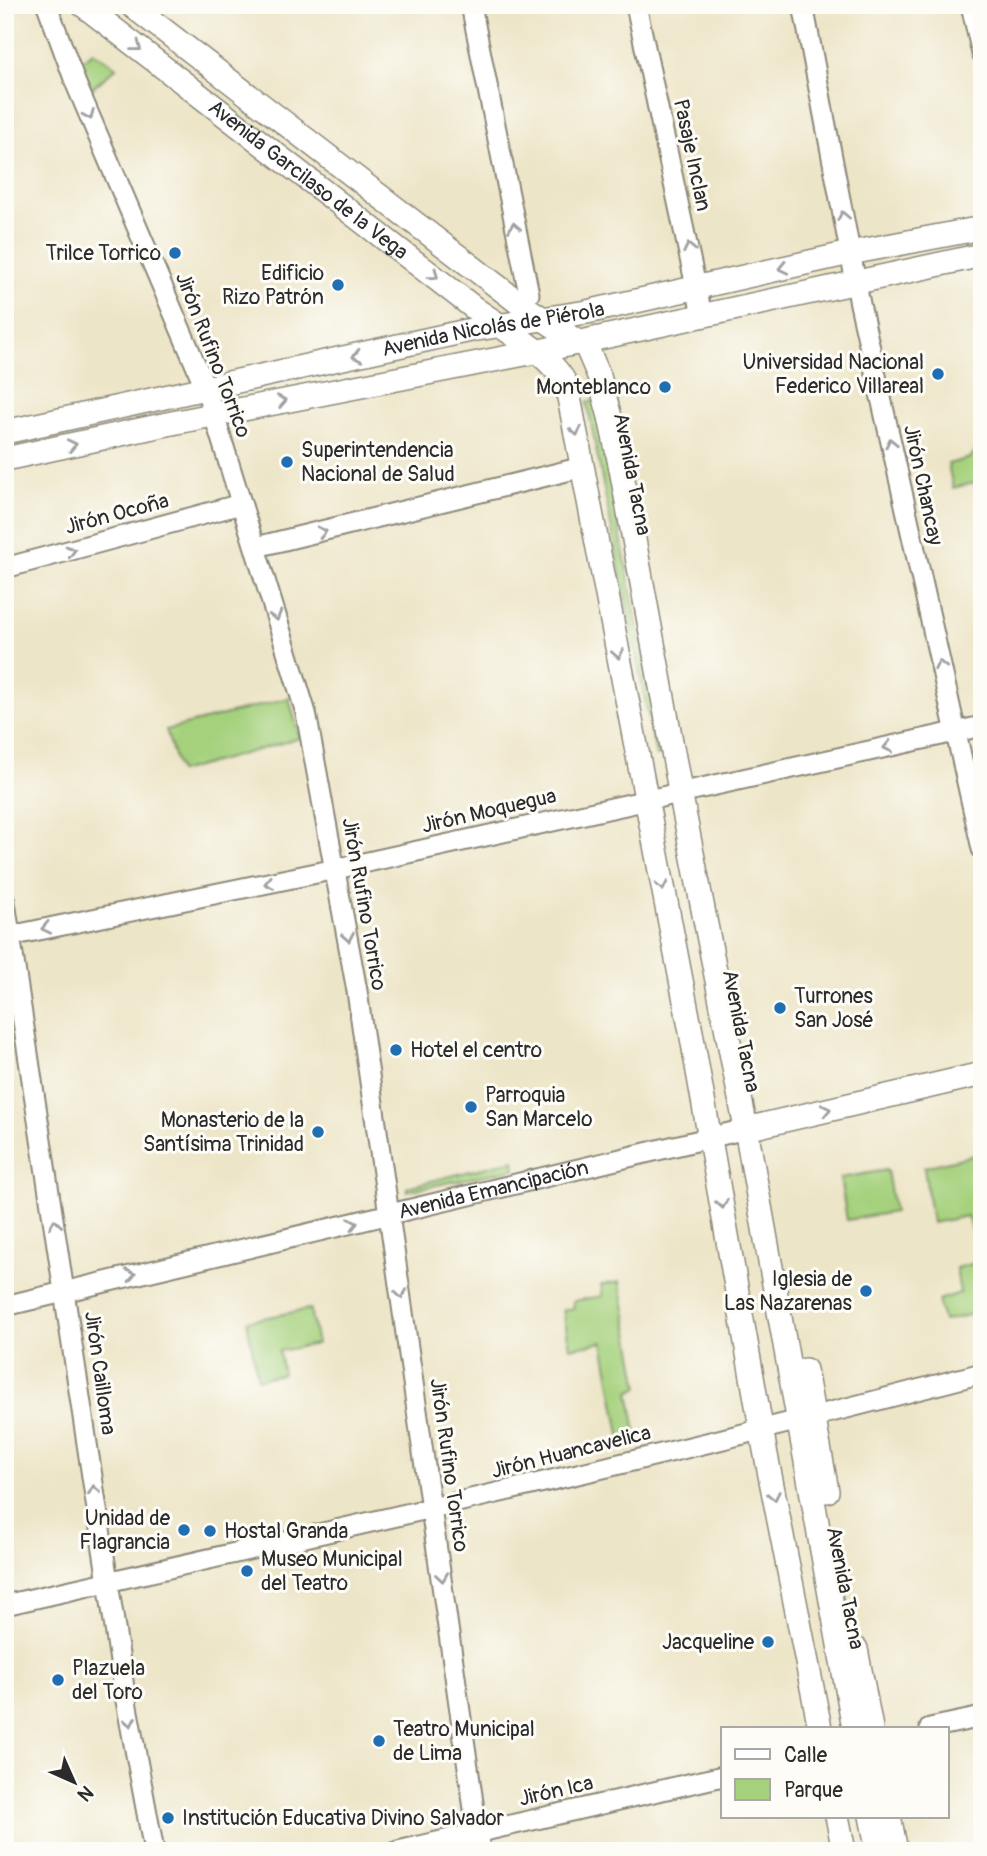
<svg xmlns="http://www.w3.org/2000/svg" width="987" height="1856" font-family="Pangolin,sans-serif">
<style>
.green{fill:#a5d17d;stroke:#687e54;stroke-width:2}
.lines{fill:none;stroke-linecap:round;stroke-linejoin:round}
.minor-casing{stroke:#8c8879;stroke-width:23}
.major-casing{stroke:#8c8879;stroke-width:26}
.minor{stroke:#fff;stroke-width:19}
.major{stroke:#fff;stroke-width:23}
.oneway{stroke:#a0a0a0}
.poi-dot{fill:#1f6fb2;stroke:#fdfcf7;stroke-width:2.5}
.labels{text-anchor:middle;dominant-baseline:central;stroke-width:6;stroke-linejoin:round;paint-order:stroke}
.street-label{font-size:21px;fill:#2b2b2b;stroke:#fdfcf7}
.poi-label{font-size:21px;fill:#2b2b2b;stroke:#fdfcf7;text-anchor:start}
</style>
<rect width="100%" height="100%" fill="#fdfcf7"/>
<filter id="ink" filterUnits="userSpaceOnUse"><feTurbulence type="fractalNoise" baseFrequency=".0143" numOctaves="2"/><feDisplacementMap in="SourceGraphic" scale="14" xChannelSelector="R" yChannelSelector="G"/><feConvolveMatrix kernelMatrix="1 2 1 2 8 2 1 2 1" color-interpolation-filters="sRGB"/></filter>
<filter id="wash" filterUnits="userSpaceOnUse"><feTurbulence type="fractalNoise" baseFrequency=".00686" numOctaves="4" result="noise"/><feDisplacementMap in="SourceGraphic" scale="28" xChannelSelector="R" yChannelSelector="G"/><feGaussianBlur stdDeviation="1.57" result="paint"/><feColorMatrix in="noise" values="0 0 0 0 0 0 0 0 0 0 0 0 0 0 0 0 0 1.4 0 .05"/><feComposite in="paint" operator="in"/></filter>
<g filter="url(#wash)">
<rect width="100%" height="100%" fill="#ede5c7"/>
<path class="green" d="M93,52L117,67L91,89L80,62Z
M595,401L662,755L656,756L587,402Z
M981,444L982,481L953,488L948,464L970,458Z
M289,698L300,738L179,772L166,730Z
M974,1155L982,1189V1234L973,1236L967,1216L932,1223L924,1167Z
M514,1160L515,1169L407,1191V1187Z
M887,1170L894,1212L847,1220L840,1178Z
M978,1262L982,1277V1312L943,1321L938,1300L960,1293L956,1268Z
M620,1282L639,1387L629,1392L637,1437L621,1440L603,1342L570,1348L563,1310L574,1308L573,1301L603,1296L601,1285Z
M310,1309L317,1344L279,1351L283,1374L258,1379L247,1321Z"/>
</g>
<g filter="url(#ink)">
<g class="lines">
<defs>
<g id="minor">
<path d="M47,5L76,84L206,389L306,713L357,991L480,1851"/>
<path d="M471,5L529,294"/>
<path d="M636,5L702,315"/>
<path d="M803,5L860,304L982,849"/>
<path d="M971,5L982,54"/>
<path d="M256,547L583,467"/>
<path d="M5,568L241,504"/>
<path d="M5,902L126,1701L154,1851"/>
<path d="M5,937L336,869L982,726"/>
<path id="s1" d="M5,1306L746,1129"/>
<path d="M5,1605C332,1531 658,1459 982,1373"/>
<path d="M930,1728L982,1717"/>
<path d="M398,1851L723,1776"/>
</g>
<g id="major">
<path id="s2" d="M83,5L478,311C505,330 554,356 567,387L691,1032L765,1450L820,1728"/>
<path d="M131,5L519,303L587,348L599,376L610,417L621,469L684,812L747,1134L854,1728"/>
<path id="s3" d="M5,432L471,330L587,312L850,253L982,228"/>
<path d="M5,459L172,423L535,352L982,255"/>
<path d="M746,1129L982,1074"/>
<path d="M805,1370L827,1491"/>
<path d="M856,1649L871,1728"/>
<path d="M837,1816L844,1851"/>
<path d="M871,1816L878,1851"/>
<path d="M889,1816L896,1851"/>
</g>
</defs>
<use href="#minor" class="minor-casing"/>
<use href="#major" class="major-casing"/>
<use href="#minor" class="minor"/>
<use href="#major" class="major"/>
</g>
<defs><path id="oneway-chevron" d="M-2-3.5L2.5 0L-2 3.5" fill="none" stroke-width="1.6" stroke-linecap="round" stroke-linejoin="round" transform="scale(1.75)"/></defs>
<g class="oneway">
<use href="#oneway-chevron" transform="translate(137 47) rotate(38)"/>
<use href="#oneway-chevron" transform="translate(89 115) rotate(67)"/>
<use href="#oneway-chevron" transform="translate(843 216) rotate(-101)"/>
<use href="#oneway-chevron" transform="translate(514 227) rotate(-101)"/>
<use href="#oneway-chevron" transform="translate(689 248) rotate(-102)"/>
<use href="#oneway-chevron" transform="translate(783 268) rotate(167)"/>
<use href="#oneway-chevron" transform="translate(434 275) rotate(38)"/>
<use href="#oneway-chevron" transform="translate(357 356) rotate(167)"/>
<use href="#oneway-chevron" transform="translate(282 401) rotate(-11)"/>
<use href="#oneway-chevron" transform="translate(576 431) rotate(79)"/>
<use href="#oneway-chevron" transform="translate(891 443) rotate(-102)"/>
<use href="#oneway-chevron" transform="translate(72 445) rotate(-12)"/>
<use href="#oneway-chevron" transform="translate(322 532) rotate(-13)"/>
<use href="#oneway-chevron" transform="translate(71 551) rotate(-15)"/>
<use href="#oneway-chevron" transform="translate(276 616) rotate(73)"/>
<use href="#oneway-chevron" transform="translate(618 654) rotate(79)"/>
<use href="#oneway-chevron" transform="translate(940 665) rotate(-102)"/>
<use href="#oneway-chevron" transform="translate(888 747) rotate(167)"/>
<use href="#oneway-chevron" transform="translate(269 883) rotate(168)"/>
<use href="#oneway-chevron" transform="translate(662 886) rotate(79)"/>
<use href="#oneway-chevron" transform="translate(46 928) rotate(168)"/>
<use href="#oneway-chevron" transform="translate(348 937) rotate(80)"/>
<use href="#oneway-chevron" transform="translate(826 1110) rotate(-13)"/>
<use href="#oneway-chevron" transform="translate(722 1204) rotate(80)"/>
<use href="#oneway-chevron" transform="translate(55 1224) rotate(-99)"/>
<use href="#oneway-chevron" transform="translate(353 1224) rotate(-13)"/>
<use href="#oneway-chevron" transform="translate(131 1275) rotate(-13)"/>
<use href="#oneway-chevron" transform="translate(401 1294) rotate(82)"/>
<use href="#oneway-chevron" transform="translate(94 1490) rotate(-98)"/>
<use href="#oneway-chevron" transform="translate(774 1496) rotate(79)"/>
<use href="#oneway-chevron" transform="translate(442 1577) rotate(82)"/>
<use href="#oneway-chevron" transform="translate(130 1722) rotate(80)"/>
</g>
</g>
<g class="poi-dot">
<circle cx="175" cy="253" r="7"/>
<circle cx="338" cy="285" r="7"/>
<circle cx="938" cy="374" r="7"/>
<circle cx="665" cy="387" r="7"/>
<circle cx="287" cy="462" r="7"/>
<circle cx="780" cy="1008" r="7"/>
<circle cx="396" cy="1050" r="7"/>
<circle cx="471" cy="1107" r="7"/>
<circle cx="318" cy="1132" r="7"/>
<circle cx="866" cy="1291" r="7"/>
<circle cx="184" cy="1530" r="7"/>
<circle cx="210" cy="1531" r="7"/>
<circle cx="247" cy="1571" r="7"/>
<circle cx="768" cy="1642" r="7"/>
<circle cx="58" cy="1680" r="7"/>
<circle cx="379" cy="1741" r="7"/>
<circle cx="168" cy="1818" r="7"/>
</g>
<g class="labels">
<g class="street-label">
<text transform="translate(692 155) rotate(78)">Pasaje Inclan</text>
<text stroke="none"><textPath href="#s2" startOffset="285">Avenida Garcilaso de la Vega</textPath></text>
<text stroke="none"><textPath href="#s3" startOffset="499">Avenida Nicolás de Piérola</textPath></text>
<text transform="translate(213 355) rotate(69)">Jirón Rufino Torrico</text>
<text transform="translate(632 474) rotate(79)">Avenida Tacna</text>
<text transform="translate(923 485) rotate(78)">Jirón Chancay</text>
<text transform="translate(117 514) rotate(-15)">Jirón Ocoña</text>
<text transform="translate(489 811) rotate(-13)">Jirón Moquegua</text>
<text transform="translate(364 904) rotate(80)">Jirón Rufino Torrico</text>
<text transform="translate(741 1031) rotate(79)">Avenida Tacna</text>
<text stroke="none"><textPath href="#s1" startOffset="502">Avenida Emancipación</textPath></text>
<text transform="translate(100 1373) rotate(82)">Jirón Cailloma</text>
<text transform="translate(571 1452) rotate(-14)">Jirón Huancavelica</text>
<text transform="translate(449 1465) rotate(82)">Jirón Rufino Torrico</text>
<text transform="translate(845 1588) rotate(79)">Avenida Tacna</text>
<text transform="translate(556 1791) rotate(-13)">Jirón Ica</text>
</g>
<g class="poi-label">
<text x="161" y="253" text-anchor="end">Trilce Torrico</text>
<text x="324" y="273" text-anchor="end">Edificio<tspan x="324" dy="24">Rizo Patrón</tspan></text>
<text x="924" y="362" text-anchor="end">Universidad Nacional<tspan x="924" dy="24">Federico Villareal</tspan></text>
<text x="651" y="387" text-anchor="end">Monteblanco</text>
<text x="301" y="450">Superintendencia<tspan x="301" dy="24">Nacional de Salud</tspan></text>
<text x="794" y="996">Turrones<tspan x="794" dy="24">San José</tspan></text>
<text x="410" y="1050">Hotel el centro</text>
<text x="485" y="1095">Parroquia<tspan x="485" dy="24">San Marcelo</tspan></text>
<text x="304" y="1120" text-anchor="end">Monasterio de la<tspan x="304" dy="24">Santísima Trinidad</tspan></text>
<text x="852" y="1279" text-anchor="end">Iglesia de<tspan x="852" dy="24">Las Nazarenas</tspan></text>
<text x="170" y="1518" text-anchor="end">Unidad de<tspan x="170" dy="24">Flagrancia</tspan></text>
<text x="224" y="1531">Hostal Granda</text>
<text x="261" y="1559">Museo Municipal<tspan x="261" dy="24">del Teatro</tspan></text>
<text x="754" y="1642" text-anchor="end">Jacqueline</text>
<text x="72" y="1668">Plazuela<tspan x="72" dy="24">del Toro</tspan></text>
<text x="393" y="1729">Teatro Municipal<tspan x="393" dy="24">de Lima</tspan></text>
<text x="182" y="1818">Institución Educativa Divino Salvador</text>
</g>
</g>
<rect width="987" height="1856" fill="none" stroke="#fdfcf7" stroke-width="28"/>
<rect x="721" y="1727" width="228" height="91" fill="#fdfcf7" stroke="#a9a8a5" stroke-width="2"/>
<rect x="735" y="1749" width="35" height="10" fill="#ffffff" stroke="#a9a8a5" stroke-width="2"/>
<text x="784" y="1762" font-size="21" fill="#2b2b2b">Calle</text>
<rect x="735" y="1779" width="35" height="21" fill="#a5d17d" stroke="#a9a8a5" stroke-width="2"/>
<text x="784" y="1797" font-size="21" fill="#2b2b2b">Parque</text>
<g transform="translate(74 1782) rotate(135)" stroke="#fdfcf7" stroke-width="5" paint-order="stroke">
<path d="M0-5L12 26L0 18L-12 26Z" fill="#2b2b2b"/>
<text y="-10" font-size="19" font-weight="bold" text-anchor="middle" fill="#2b2b2b">N</text>
</g>
</svg>
